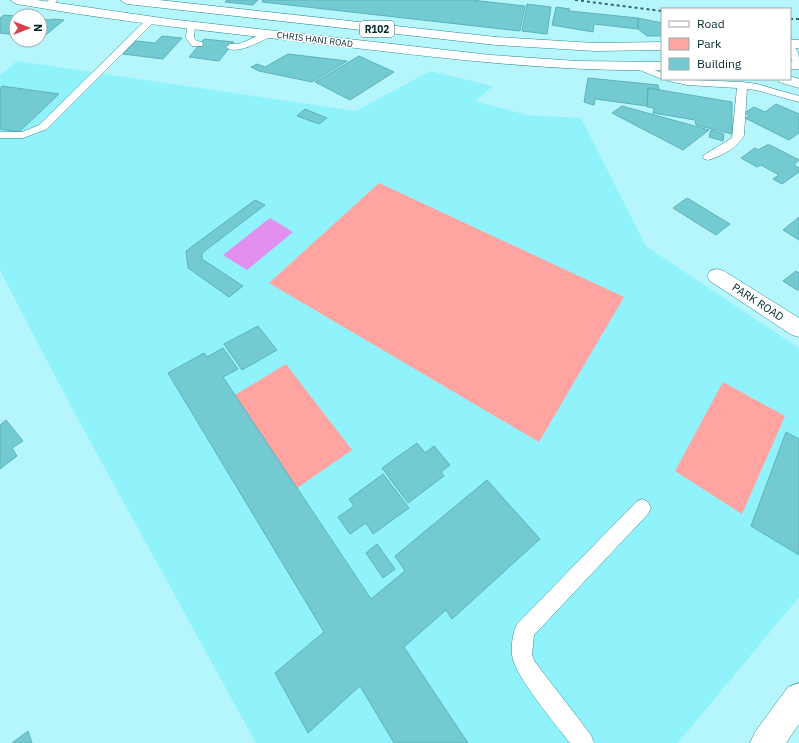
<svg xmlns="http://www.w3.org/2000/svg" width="799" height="743" font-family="'IBM Plex Sans',sans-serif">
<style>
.built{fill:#90f3fb}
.green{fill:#ffa4a0}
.water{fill:#e38fef}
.building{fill:#74cad1;stroke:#5db2b9}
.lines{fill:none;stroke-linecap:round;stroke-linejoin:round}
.lane-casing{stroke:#328b92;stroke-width:1}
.street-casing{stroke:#328b92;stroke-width:1}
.primary-casing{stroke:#328b92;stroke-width:1}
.lane{fill:#fff;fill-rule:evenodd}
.street{fill:#fff;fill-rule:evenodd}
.primary{fill:#fff;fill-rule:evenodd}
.rail{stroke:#366669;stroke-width:2;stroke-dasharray:3 3;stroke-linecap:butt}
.labels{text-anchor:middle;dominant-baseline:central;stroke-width:3;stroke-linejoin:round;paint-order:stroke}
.far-street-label{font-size:9px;fill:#01282b;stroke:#fff}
.shield{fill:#fff;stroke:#4d686b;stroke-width:1}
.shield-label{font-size:10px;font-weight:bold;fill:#01282b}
.street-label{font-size:11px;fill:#01282b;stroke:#fff}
</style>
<rect width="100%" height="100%" fill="#b4f6fc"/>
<path class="built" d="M17,61L356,111L430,71L493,86L475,101L527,115L581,118L646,246L799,348V597L678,743H256L74,412L0,271V75Z"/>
<path class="green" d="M379,183L624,297L539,442L269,283Z
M286,364L352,450L297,488L235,395Z
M723,382L785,416L742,514L675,471Z"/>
<path class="water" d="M270,218L293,232L247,270L223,255Z"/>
<path class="building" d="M227,0H258L253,5L225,2Z
M263,0H471L525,6L520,31L262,2Z
M527,4L551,7L547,34L522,31Z
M556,7L570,9L569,11L638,18V29L594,24L593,32L552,25Z
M4,15L16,16V35L0,33V18Z
M638,18L662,23V36H647L638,29Z
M40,19L51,20L53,19L64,20L42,38H40Z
M162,36L182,38L163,59L123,54L136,41L155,43Z
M204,39L234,42L219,61L189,57Z
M288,54L347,61L312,82L259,71L251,67L257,64L265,67Z
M359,56L394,72L350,100L315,82Z
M588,78L658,85L659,90L648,88L647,106L595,99L594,105L590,104L584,102Z
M2,86L59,94L19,132L0,129V89Z
M648,88L732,102V134L696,125L695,120L653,113L654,108L647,107Z
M776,104L799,114V133L789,140L745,118L750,116L744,113L754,107L765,112Z
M622,106L709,130L683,150L612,113Z
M305,109L327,118L319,124L297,116Z
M711,130L724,134L723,141L709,137Z
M767,145H770L799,160L794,165L799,168V172L782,184L773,179L779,175L761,165L757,167L741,158L755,148L758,150Z
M687,198L730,224L716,235L673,208Z
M255,200L265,205L202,253V259L243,286L229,297L188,268L186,251Z
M799,217V240L783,230Z
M796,271L799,273V289L797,290L783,281Z
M258,326L277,350L242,370L224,344Z
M223,348L238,369L223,377L371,599L405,571L395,556L487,480L540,539L452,619L446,610L404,647L468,743H394L360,686L308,733L275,673L324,632L168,373L204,353L207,357Z
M6,420L23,441L12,448L17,456L0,469V425Z
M786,432L799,439V555L751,526Z
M417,443L425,453L434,446L450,465L441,472L444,476L408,503L382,468Z
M383,474L409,508L373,534L366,523L350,534L338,517L354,506L349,499Z
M377,544L395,569L383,578L366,553Z
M28,731L32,743H12Z"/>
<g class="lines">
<defs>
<path id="lane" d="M49,0H58L50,8H44L43,6Z
M151,17L155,20L154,22L47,129L23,138H0V132H22L39,125L148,18Z
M191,22L195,25L194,38L197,41L202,42L203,44L202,46H192L186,38L187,25Z
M269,31L272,32L273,34L272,36C261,41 236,56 226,47L230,44H239Z
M640,64L662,73V79L637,69L635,67Z
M667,79L742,82L757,84L799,96V102L756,90L747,89L744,135C739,147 720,157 708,160L704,159L703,157L704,155L732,138L737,88L687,85L669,81Z
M642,499L648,502L651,508L648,514L534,635L532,655L535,662L591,735L594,743H570C556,725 514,675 512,655C511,645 513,632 517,624L636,502Z"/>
<path id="street" d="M790,45C799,48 799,55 799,64C789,62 790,54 790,45Z
M717,269L724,271L799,318V337L792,335L710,281L707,276L710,271Z
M799,683V724L786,743H750L755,732L788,687Z"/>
<path id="primary" d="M11,0H37L169,19L491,55L577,61L662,62V70C547,72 435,57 321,44C219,32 118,22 17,4L13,2Z
M121,0H159L496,37L595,43L662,42V50L595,51L496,45L127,4L123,2Z
M790,40H799V48H790Z
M790,61H799V69H790Z
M790,76L799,79V88L779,82L777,79H790Z"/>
</defs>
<use href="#lane" class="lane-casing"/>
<use href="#street" class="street-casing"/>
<use href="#primary" class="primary-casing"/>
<use href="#lane" class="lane"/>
<use href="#street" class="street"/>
<use href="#primary" class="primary"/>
<path class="rail" d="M575,0L662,11
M790,19H799"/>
</g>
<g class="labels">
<g class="far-street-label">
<text transform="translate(315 39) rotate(7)">CHRIS HANI ROAD</text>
</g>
<rect class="shield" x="360" y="21" width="34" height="16" rx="3"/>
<g class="shield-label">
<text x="377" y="29">R102</text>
</g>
<g class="street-label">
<text transform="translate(758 302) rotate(33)">PARK ROAD</text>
</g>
</g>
<rect x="661" y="8" width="130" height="72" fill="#ffffff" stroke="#99a9aa"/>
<rect x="669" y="21" width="20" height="6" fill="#ffffff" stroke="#99a9aa"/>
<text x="697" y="28" font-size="12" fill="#01282b">Road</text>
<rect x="669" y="38" width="20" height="12" fill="#ffa4a0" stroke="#99a9aa"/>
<text x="697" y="48" font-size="12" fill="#01282b">Park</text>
<rect x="669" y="58" width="20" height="12" fill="#74cad1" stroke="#99a9aa"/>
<text x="697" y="68" font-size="12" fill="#01282b">Building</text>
<g transform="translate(28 28) rotate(90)"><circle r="19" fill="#ffffff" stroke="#99a9aa"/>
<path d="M0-3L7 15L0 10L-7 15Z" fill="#d24248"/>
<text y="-6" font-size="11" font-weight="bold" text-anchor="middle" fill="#01282b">N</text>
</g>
</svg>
